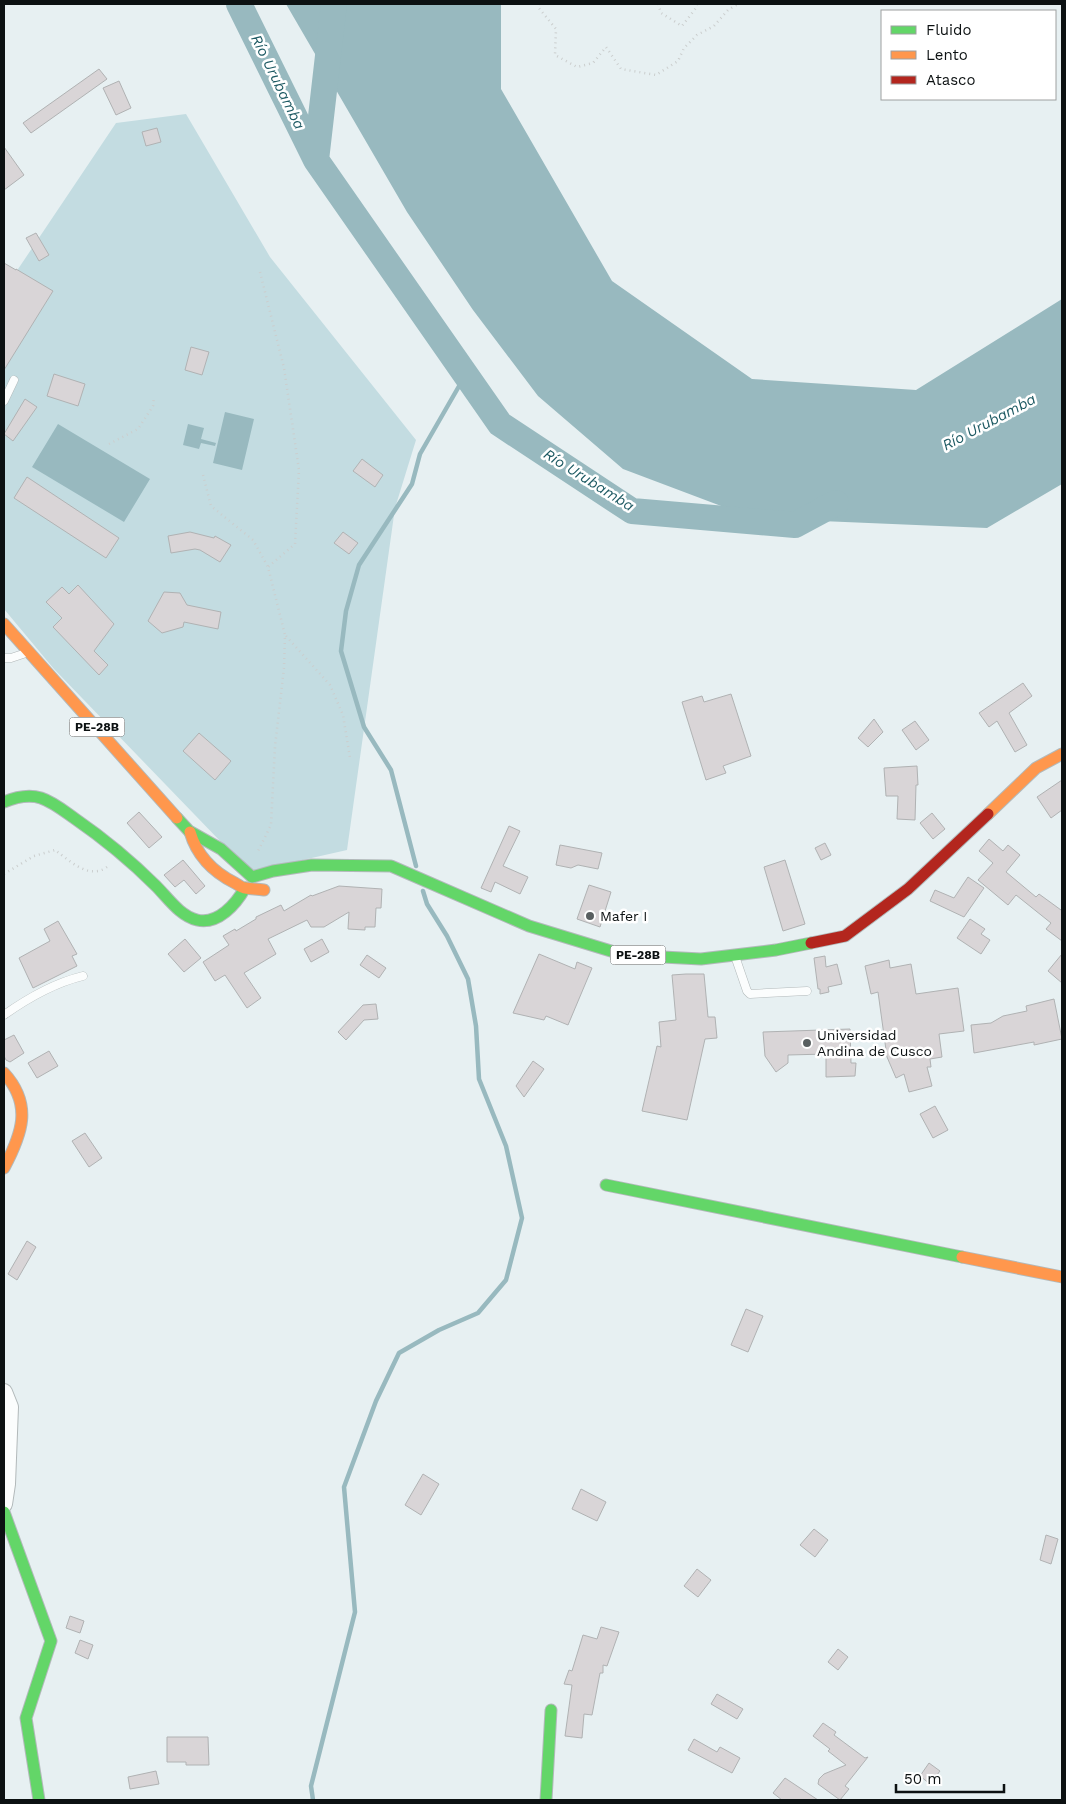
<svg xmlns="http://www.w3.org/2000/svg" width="1066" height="1804" font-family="'Work Sans',sans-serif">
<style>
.green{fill:#c3dce1}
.water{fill:#98b9bf}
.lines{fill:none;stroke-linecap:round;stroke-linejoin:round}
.stream{stroke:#98b9bf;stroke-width:4.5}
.river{stroke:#98b9bf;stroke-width:26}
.building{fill:#d9d5d7;stroke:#b0b2b3}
.lane-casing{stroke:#b2b9ba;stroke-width:9}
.street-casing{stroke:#b2b9ba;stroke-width:18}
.fast-casing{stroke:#b2b9ba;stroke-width:13}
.slow-casing{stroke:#b2b9ba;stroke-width:13}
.jam-casing{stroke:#b2b9ba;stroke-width:13}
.path{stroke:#cbcece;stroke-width:2.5;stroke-dasharray:1 4;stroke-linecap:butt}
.lane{stroke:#fbfdfd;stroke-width:8}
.street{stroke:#fbfdfd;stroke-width:16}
.fast{stroke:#63d668;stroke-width:11}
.slow{stroke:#ff974d;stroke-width:11}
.jam{stroke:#b3261e;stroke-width:11}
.poi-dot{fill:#595f60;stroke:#fff;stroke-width:2}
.labels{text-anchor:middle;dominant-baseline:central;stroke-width:5;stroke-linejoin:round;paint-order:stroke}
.shield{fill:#fff;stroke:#555859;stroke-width:1}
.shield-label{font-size:12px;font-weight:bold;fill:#0c1112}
.poi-label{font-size:14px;fill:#0c1112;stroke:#fff;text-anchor:start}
.water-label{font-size:15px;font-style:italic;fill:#1e5a63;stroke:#fff}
</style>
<rect width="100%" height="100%" fill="#e7f0f2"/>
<path class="green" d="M186,114L270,257L416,440L395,508L347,850L250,872L54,669L4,609V290L116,123Z"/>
<path class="water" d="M286,4H501V89L612,281L752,379L916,390L1062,299V484L987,528L753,518L623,469L538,396L473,310L407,212Z
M225,412L254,419L242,470L213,463Z
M58,424L150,479L124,522L32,467Z
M188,424L204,428L201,439L216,443L215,446L201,443L199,449L183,445Z"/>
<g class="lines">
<path class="stream" d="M416,866L391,770L364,727L341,651L346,611L359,565L412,484L420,454L466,374
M313,1800L311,1786L355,1612L344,1487L376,1401L399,1353L439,1330L478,1313L506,1280L522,1218L506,1146L479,1079L476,1026L468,979L447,936L427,904L423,891"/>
<path class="river" d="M239,4L316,160
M334,4L316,160L500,424L632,511L795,525L836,503"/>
</g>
<path class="building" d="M99,69L107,79L31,133L23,123Z
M119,81L131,108L116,115L103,88Z
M157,128L161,142L146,146L142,132Z
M4,147L24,175L4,190Z
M36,233L49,255L39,261L26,238Z
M4,263L16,270V269L53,291L4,370Z
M191,347L209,352L202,375L185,370Z
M54,374L85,384L78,406L47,396Z
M25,399L37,407L13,441L4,434Z
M362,459L383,475L375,487L353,471Z
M27,477L119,538L106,558L14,498Z
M190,532L214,538L215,536L231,545L220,562L200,550L195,549L171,553L168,536Z
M343,532L358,543L349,554L334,543Z
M78,585L114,624L94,651L108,665L99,675L53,627L62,618L46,602L62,587L69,594Z
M164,592L180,593L187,605L221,612L218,629L184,622L183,627L162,633L148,621Z
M1023,683L1032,696L1009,713L1027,745L1015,752L997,721L989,727L979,713Z
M731,694L751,756L723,766L726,773L706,780L682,702L702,696L704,702Z
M874,719L883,732L868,747L858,738Z
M915,721L929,740L916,750L902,730Z
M199,733L231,761L215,780L183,751Z
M917,766L918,785H916L915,820L897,819L898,796H886L884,768Z
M1062,780V810L1051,818L1037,797Z
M139,812L162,837L149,848L127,823Z
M932,813L945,829L933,839L920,823Z
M509,826L520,831L503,866L528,877L520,894L495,882L491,892L481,888Z
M989,839L1003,851L1008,845L1020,855L1006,872L1036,897L1039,894L1061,910L1062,908V941L1046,929L1051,923L1016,895L1008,905L978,880L993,863L979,851Z
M825,843L831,855L821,860L815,848Z
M560,845L602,853L598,869L578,865L571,868L556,865Z
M183,860L205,886L196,894L184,880L175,887L164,875Z
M785,860L805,924L783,931L764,867Z
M968,877L984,888L964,917L930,901L935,890L954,898Z
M589,885L611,892L600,927L577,919Z
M339,886L382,889L381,908H376L375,927H365V930L348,929L349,912L324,927H311L307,920L268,939L276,954L244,973L261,998L247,1008L225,975L215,981L203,962L229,945L223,936L235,929L236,931L256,919V917L281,905L284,911L311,895L312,896Z
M970,919L985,929L981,934L990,940L981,954L957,938Z
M58,921L77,954L72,956L77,966L33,988L19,958L50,941L44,929Z
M185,939L201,958L184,972L168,954Z
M322,939L329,952L311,962L304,949Z
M539,954L575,969L577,962L592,968L568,1025L546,1016L544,1020L513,1013Z
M1062,954V983L1048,971Z
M367,955L386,968L379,978L360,965Z
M825,956L826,967L837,964L842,984L828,987L829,992L820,994V989H818L814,958Z
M889,960L890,968L911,964L916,994L958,988L964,1031L939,1034L942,1057L930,1059L931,1067H927L932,1086L909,1092L904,1074L896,1078L887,1057L878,992L871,994L865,966Z
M686,974H704L708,1017H715L717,1038L705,1039L687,1120L642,1111L657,1046L661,1047L659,1022L676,1020L672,975Z
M1054,999L1062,1039L1034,1045V1042L974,1053L971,1025L991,1023L1003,1016L1027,1011L1026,1006Z
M376,1004L378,1019L364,1020L346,1040L338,1032L363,1005Z
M850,1029L851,1063H856L855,1076L826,1077V1054L788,1055V1063L776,1072L765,1056L763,1032Z
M14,1035L24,1053L10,1062L6,1060L4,1056V1040Z
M49,1051L58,1066L37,1078L28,1063Z
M533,1061L544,1069L524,1097L516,1086Z
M935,1106L948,1130L933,1138L920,1114Z
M85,1133L102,1158L89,1167L72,1141Z
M27,1241L36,1247L17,1280L8,1274Z
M746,1309L763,1316L748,1352L731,1345Z
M423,1474L439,1484L421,1515L405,1505Z
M581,1489L606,1502L597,1521L572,1509Z
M814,1529L828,1540L815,1557L800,1545Z
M1046,1535L1058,1539L1051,1564L1040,1560Z
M697,1569L711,1580L698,1597L684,1586Z
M70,1616L84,1621L80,1633L66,1628Z
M601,1627L619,1632L607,1666L603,1665V1673H600L592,1715L584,1714L582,1738L565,1736L572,1685L564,1684L569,1670L572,1671L583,1635L597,1639Z
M80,1640L93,1645L88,1659L75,1653Z
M838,1649L848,1657L838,1670L828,1662Z
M717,1694L743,1709L737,1719L711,1704Z
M823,1723L836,1732L834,1735L865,1758L868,1757L845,1786L849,1789L840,1800L818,1784L819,1779L824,1774L846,1765L828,1751L830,1749L813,1736Z
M167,1737H208L209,1765H186V1762H167Z
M694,1739L717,1752L720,1747L740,1758L732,1773L688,1750Z
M929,1763L940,1771L930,1784L920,1776Z
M156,1771L159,1784L130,1789L128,1777Z
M785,1778L818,1800H782L773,1793Z"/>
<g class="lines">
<defs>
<path id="lane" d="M4,401L14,380
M4,658H11L23,654
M736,959L747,991L750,994L807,991
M4,1015C28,998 54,983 83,976"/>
<path id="street" d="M4,1392L10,1407L7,1484L4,1504"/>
<path id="fast" d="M4,802C16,797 28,794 41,798C53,802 64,811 74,818C103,838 131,861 156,886C168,898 180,916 197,920C218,925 236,904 245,888
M177,818L189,831L221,849L252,877L273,871L312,865L391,866L529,926L624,955L701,959L776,950L811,943
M606,1185L962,1257
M4,1512L51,1641L26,1718L39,1800
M546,1800L551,1710"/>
<path id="slow" d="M4,624L177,818
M988,814L1036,768L1062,754
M190,832C197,856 213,872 235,883C237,884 242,888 245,888C251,889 257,889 264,890
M4,1073C33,1105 22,1134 4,1168
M962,1257L1062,1277"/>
<path id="jam" d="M811,943L845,936L908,889L988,814"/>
</defs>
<use href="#lane" class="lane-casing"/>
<use href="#street" class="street-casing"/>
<use href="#fast" class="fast-casing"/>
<use href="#slow" class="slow-casing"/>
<use href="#jam" class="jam-casing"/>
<path class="path" d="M539,4L538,7L556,29L555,55L577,67L593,63L606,47L621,69L656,75L678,61L684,48L697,35L714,26L728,10L738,4
M658,4L661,13L682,26L696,8L697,4
M260,272L284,368L299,470L295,544L268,567
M109,444L138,429L153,406L154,397
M203,475L211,506L253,540L268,567L285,635L284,668L275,746L271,825L257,853
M286,636L330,685L343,715L350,758
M4,874L34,856L55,850C70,861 89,880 107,867"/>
<use href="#lane" class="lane"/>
<use href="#street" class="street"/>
<use href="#fast" class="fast"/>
<use href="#slow" class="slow"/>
<use href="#jam" class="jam"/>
</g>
<g class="poi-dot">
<circle cx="590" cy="916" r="5"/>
<circle cx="807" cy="1043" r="5"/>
</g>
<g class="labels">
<g class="shield">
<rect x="69.5" y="717.5" width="55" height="19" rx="4"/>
<rect x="610.5" y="945.5" width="55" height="19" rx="4"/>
</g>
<g class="shield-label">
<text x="97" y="727">PE-28B</text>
<text x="638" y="955">PE-28B</text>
</g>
<g class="poi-label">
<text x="600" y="916">Mafer I</text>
<text x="817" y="1035">Universidad<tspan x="817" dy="16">Andina de Cusco</tspan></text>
</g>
<g class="water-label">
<text transform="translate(278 82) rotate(64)">Río Urubamba</text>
<text transform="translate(989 422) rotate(-28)">Río Urubamba</text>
<text transform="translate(589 480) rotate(32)">Río Urubamba</text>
</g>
</g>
<rect width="1066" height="1804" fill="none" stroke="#0c1112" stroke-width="10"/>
<rect x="881" y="10" width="175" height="90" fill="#ffffff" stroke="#9ea0a0"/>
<rect x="891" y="26" width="25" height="8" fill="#63d668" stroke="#9ea0a0"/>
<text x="926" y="35" font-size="15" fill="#0c1112">Fluido</text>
<rect x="891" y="51" width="25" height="8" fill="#ff974d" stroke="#9ea0a0"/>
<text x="926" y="60" font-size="15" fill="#0c1112">Lento</text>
<rect x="891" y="76" width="25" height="8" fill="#b3261e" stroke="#9ea0a0"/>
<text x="926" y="85" font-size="15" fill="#0c1112">Atasco</text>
<path d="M896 1784v8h108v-8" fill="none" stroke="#0c1112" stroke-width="2.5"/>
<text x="904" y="1784" font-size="15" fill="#0c1112" stroke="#ffffff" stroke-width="4" paint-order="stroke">50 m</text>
</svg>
